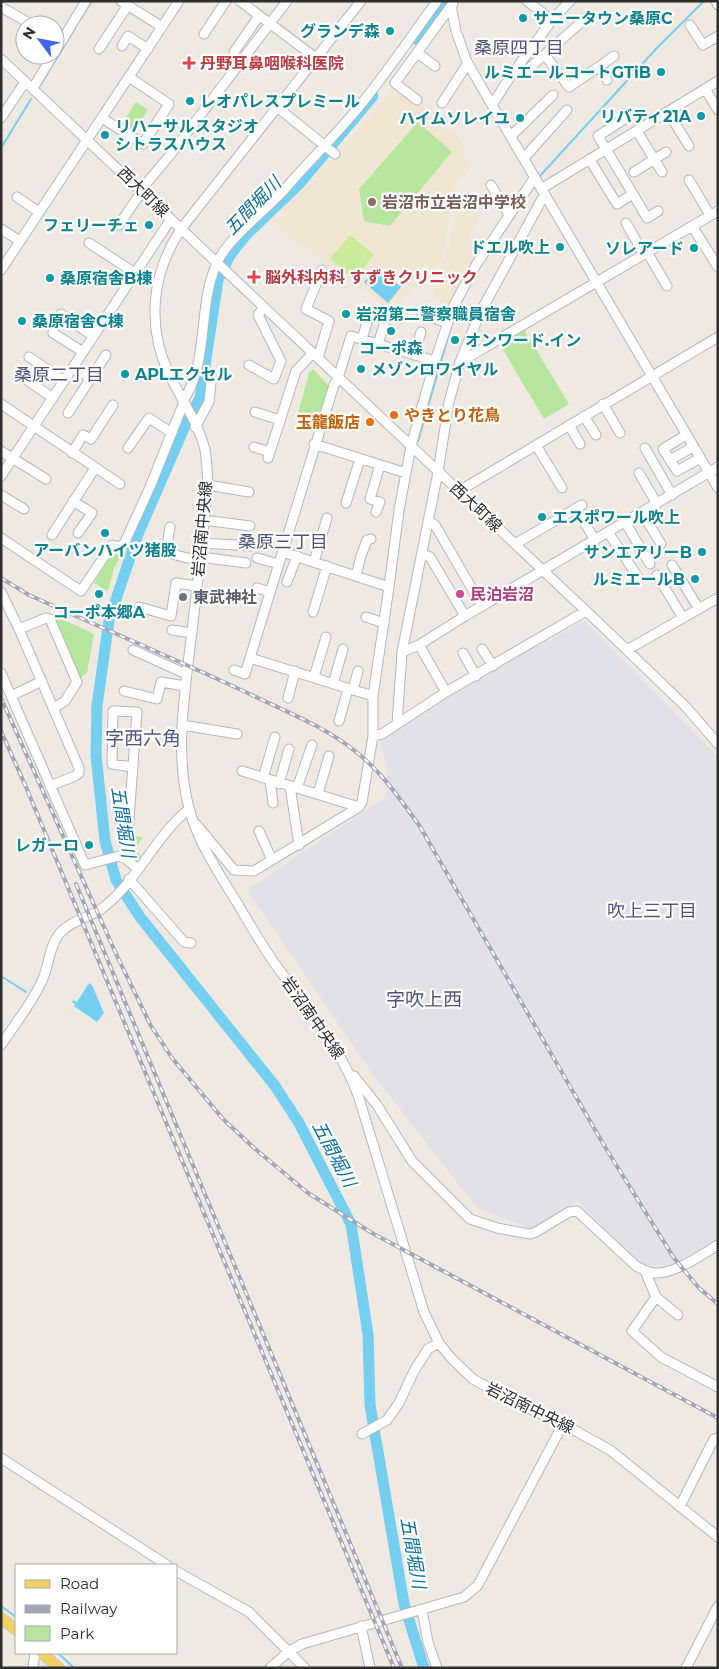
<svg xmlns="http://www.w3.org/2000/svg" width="719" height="1669" font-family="Montserrat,'Noto Sans JP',sans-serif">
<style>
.industrial{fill:#e3e1e8}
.education{fill:#f0e6d1}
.green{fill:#b6e59e}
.pitch{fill:#c9ec9a}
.water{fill:#75cff0}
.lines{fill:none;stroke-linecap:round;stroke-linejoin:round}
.stream{stroke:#75cff0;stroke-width:2}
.river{stroke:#75cff0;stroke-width:11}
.minor-casing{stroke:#b4b7c1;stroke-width:11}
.major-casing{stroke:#c9c9c9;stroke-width:12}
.minor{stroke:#fff;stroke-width:9}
.major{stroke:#f2d163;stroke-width:10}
.rail-casing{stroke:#a3a6b8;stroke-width:4}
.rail{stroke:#fff;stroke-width:2;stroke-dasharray:5.5;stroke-linecap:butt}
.culture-dot{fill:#0f9aa8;stroke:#fff;stroke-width:2}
.health-dot{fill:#e0444e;stroke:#fff;stroke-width:2}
.education-dot{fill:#8d6e63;stroke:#fff;stroke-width:2}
.food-dot{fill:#e8710a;stroke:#fff;stroke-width:2}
.hotel-dot{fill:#d1479c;stroke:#fff;stroke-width:2}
.worship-dot{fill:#6b7280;stroke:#fff;stroke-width:2}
.labels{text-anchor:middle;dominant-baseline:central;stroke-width:4.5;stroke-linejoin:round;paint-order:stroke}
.culture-label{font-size:16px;font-weight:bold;fill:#0d838f;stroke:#fff;text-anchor:start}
.health-label{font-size:16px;font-weight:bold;fill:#be3a42;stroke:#fff;text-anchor:start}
.street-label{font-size:16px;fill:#2e2e2e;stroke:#fff}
.education-label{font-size:16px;font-weight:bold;fill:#785e54;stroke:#fff;text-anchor:start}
.food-label{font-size:16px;font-weight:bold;fill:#c56008;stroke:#fff;text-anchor:start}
.hotel-label{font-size:16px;font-weight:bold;fill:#b23c85;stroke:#fff;text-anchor:start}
.worship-label{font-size:16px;font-weight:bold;fill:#5b616d;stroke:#fff;text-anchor:start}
.neighbourhood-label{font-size:18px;fill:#4d5680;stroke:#fff}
.water-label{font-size:18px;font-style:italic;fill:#0d6fa3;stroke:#fff}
.quarter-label{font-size:19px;fill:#4d5680;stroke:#fff}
</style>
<rect width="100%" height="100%" fill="#efe9e1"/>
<path class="industrial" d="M585,621L718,757V1240L674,1265H641L578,1201L531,1229L477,1208L371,1072L247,890L385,797L388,771L379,738L473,680Z"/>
<path class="education" d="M394,87L459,137L470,170L457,182L441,262L392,310L340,275L271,221L342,149Z
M464,192L472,193L482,204L470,239L487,245L455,300L448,305L433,299Z"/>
<path class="green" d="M136,102L148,110L132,134L120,126Z
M418,122L452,152L390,226L364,221L359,189Z
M523,328L569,404L544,419L499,343Z
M313,369L329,386L319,420L298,414L309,373Z
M119,551L121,556L114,568L108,591L94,583L113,552Z
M49,613L94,634L87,673L78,679Z
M132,836L142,837L136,850L141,856L140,858L134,857L131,852Z"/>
<path class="pitch" d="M350,235L374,255L354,279L330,259Z"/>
<path class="water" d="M377,267L401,287L388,303L364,282Z
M89,983L92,985L104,1013L97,1022L74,1006L75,1004L72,1002L73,1000L77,1002Z"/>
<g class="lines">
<path class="stream" d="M79,21L92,1
M41,84L75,28
M1,148L31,99
M539,177L656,49L704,1
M418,441L455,313
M402,518L404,506
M1,976L26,992
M1,1606L16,1617
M58,1653L74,1668"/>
<path class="river" d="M415,39L443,1
M373,96L300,183L246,235L230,255L218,280L200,398L185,426L138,534L109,620L97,706L96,755L105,841L116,880L140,917L275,1086L299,1123L351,1224L368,1334L370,1405L404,1604L424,1668"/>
<defs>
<path id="minor" d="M121,1L162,27
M240,1L316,58
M361,1L181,229C152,273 146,325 169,374C181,399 199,424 205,450C207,462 207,473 208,485C202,539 197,593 190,647C184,700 175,755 189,808C198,843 220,875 239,906C250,925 262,945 275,964C307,1008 340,1045 359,1098L424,1312L439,1343L451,1358L473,1379L506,1398L563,1424L610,1450L718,1537
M527,1L552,20L510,77L492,105L718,488
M716,1L718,5
M453,4L451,6L456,31L467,62L492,105
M1,7L32,25
M552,20L570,1
M690,25L703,45L718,36
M204,34L226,1
M122,46L128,36L148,49
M99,49L128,5
M55,52L86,1
M234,52L259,16
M417,53L435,66
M545,55L569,87L600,66L607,80
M1,59L602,626L686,707L718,744
M600,66L614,56
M516,70L526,71L587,17
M33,88L53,55
M705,89L718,110
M417,100L395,83L451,6
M442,103L468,63
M277,107L335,154
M668,112L689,146
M1,118L25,82
M102,118L143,144L169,104L129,77
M637,131L662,172
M511,136L553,95
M524,158L567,110
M590,160L617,204L633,194L598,136L628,117
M634,172L666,152
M689,180L710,215
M491,185L509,215
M541,189L718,81
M141,190L170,155L287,1
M633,194L647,218L658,211
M17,197L39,212
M626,223L644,254
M119,225L142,191
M692,226L718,267
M1,229L20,241
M89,243L135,273
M647,252L667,286
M1,270L179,1
M61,314L93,336
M422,314L448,323
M53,333L83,352
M362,339L369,316
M378,344L384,325
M414,355L421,332
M29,357L64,381
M318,358L329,321L306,309L322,270
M460,362L718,211
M249,365L274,379L281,361L258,315L264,307
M73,367L90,378
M24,378L53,398
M183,401C211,359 196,303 219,259C232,235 265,211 284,190C308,162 335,136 358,108C386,74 411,37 437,1
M1,404L120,484
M603,404L620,433
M255,412L280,420
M68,413L106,355
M584,416L596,435
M569,425L580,444
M195,427L209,402L211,383
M686,435L663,449L677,471L700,458
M314,444L406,473
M536,445L562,488
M254,447L270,452
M128,448L149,418L172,433
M645,448L672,495
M1,451L46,479
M72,453L83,435L91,439L113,405
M268,458L296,371L313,353
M670,460L693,447
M639,473L657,504
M1,476L171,219
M208,485L249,492
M459,491L718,337
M1,495L24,509
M73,501L92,513L78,533
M346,503L360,459
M576,509L595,540
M376,512L380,502L370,499L380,465
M642,513L661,544
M204,520L250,526
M428,521L435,525L482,606
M625,522L650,564
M608,532L638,577
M52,535L95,468
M1,538L81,591L112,545L118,547L124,544L150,487L184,402
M201,543L252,546
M515,544L582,505
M149,548L199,561
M166,552L170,527
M283,552L389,587L373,696
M422,554L430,557L465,616
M200,557L246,563
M257,558L279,564
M314,562L327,518
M672,565L699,609
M657,575L683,618
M356,576L361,556L367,540L371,539
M287,582L297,556
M389,587L399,510L411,446L435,361L453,307L476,265L535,177
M257,588L270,592
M1,592L19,629L79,768V773L75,776L50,786
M139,607L171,616L176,583L197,586
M313,612L327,566
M366,617L384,623
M19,629L46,618L50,619L77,682L65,701L54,708
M172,630L192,633
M419,645L446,692
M482,649L493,666
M133,650L186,674
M627,650L718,598
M402,652L419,645L465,616L718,467
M463,653L476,676
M234,670L245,674L334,385L338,378L351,336L435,361
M1,673L85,865L119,856L126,859L138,869
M314,677L326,637
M333,684L343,649
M353,690L358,671
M124,691L157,699L161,682L185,686
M11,696L42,681
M288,698L295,671
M339,721L348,689
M397,724L402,652L438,472L449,402L460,362L480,313L542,199L546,196
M182,725L237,734
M373,736L382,734L446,692L586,611
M242,771L359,807
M263,778L275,737
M270,780L273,803
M279,784L289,749
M290,786L299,845
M297,788L312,745
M318,794L329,756
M196,824L234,870L254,871L359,807L362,802L373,736V696L250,658
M259,831L272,860
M126,859L137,712L113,711L112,764L133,767
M129,879L184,942L191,943
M1,1045C15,1024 32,1003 42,981C49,966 49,947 59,934C70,921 88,918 101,909C136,884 155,836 189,809
M354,1076L377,1105L412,1161L470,1219L497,1228L530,1234L536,1232L569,1212L577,1211L636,1266C642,1269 648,1273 655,1273C675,1274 701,1255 718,1245
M645,1271L656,1297L632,1331L661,1357L718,1387
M656,1297L678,1315
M362,1434L387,1420L399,1403L414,1371L428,1349L439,1343
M1,1458L167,1565
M680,1506L714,1439L718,1438
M176,1571L249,1612L305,1668
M422,1610L428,1642L437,1668
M361,1626L370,1668
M33,1668L35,1653
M270,1668L288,1652L302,1644L464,1597L478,1585L563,1424
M686,1668L718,1606"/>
<path id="major" d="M1,1618L16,1630
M42,1653L59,1668"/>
</defs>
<use href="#minor" class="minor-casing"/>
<use href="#major" class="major-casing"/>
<use href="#minor" class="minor"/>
<use href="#major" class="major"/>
<defs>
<path id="rail" d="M1,578L29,595C104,629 180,661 254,696C289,713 325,727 355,751C381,771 400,799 419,825L605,1147L674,1258L699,1288L718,1304
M1,698L118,958L151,1026L172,1058L223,1119L254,1148L308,1193L372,1233L718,1418
M1,731L26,787L394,1668
M76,884L402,1668"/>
</defs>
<use href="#rail" class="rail-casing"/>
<use href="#rail" class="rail"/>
</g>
<g class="culture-dot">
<circle cx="523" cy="18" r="5"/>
<circle cx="390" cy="31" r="5"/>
<circle cx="661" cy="72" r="5"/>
<circle cx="190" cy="101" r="5"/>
<circle cx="701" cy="116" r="5"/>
<circle cx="520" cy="118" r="5"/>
<circle cx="105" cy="135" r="5"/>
<circle cx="149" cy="225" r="5"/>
<circle cx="560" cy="247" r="5"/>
<circle cx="694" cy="248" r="5"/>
<circle cx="50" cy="278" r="5"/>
<circle cx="346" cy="314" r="5"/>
<circle cx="22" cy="321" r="5"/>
<circle cx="391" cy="331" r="5"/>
<circle cx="455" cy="340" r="5"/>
<circle cx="361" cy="369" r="5"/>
<circle cx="125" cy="374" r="5"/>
<circle cx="542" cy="517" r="5"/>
<circle cx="105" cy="533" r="5"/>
<circle cx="702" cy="552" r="5"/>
<circle cx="695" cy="579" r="5"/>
<circle cx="99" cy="594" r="5"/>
<circle cx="89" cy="845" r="5"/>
</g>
<g class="health-dot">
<path d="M186.5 55.5h5v5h5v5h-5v5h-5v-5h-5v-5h5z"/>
<path d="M251.5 269.5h5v5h5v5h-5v5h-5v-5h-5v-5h5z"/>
</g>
<circle class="education-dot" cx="372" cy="202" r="5"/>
<g class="food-dot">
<circle cx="394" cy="415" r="5"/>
<circle cx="370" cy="422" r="5"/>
</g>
<circle class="hotel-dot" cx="460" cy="594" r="5"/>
<circle class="worship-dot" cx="183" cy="597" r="5"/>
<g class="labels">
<g class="culture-label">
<text x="533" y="18">サニータウン桑原C</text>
<text x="380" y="31" text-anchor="end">グランデ森</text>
<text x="651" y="72" text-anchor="end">ルミエールコートGTiB</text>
<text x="200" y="101">レオパレスプレミール</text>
<text x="691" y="116" text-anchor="end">リバティ21A</text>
<text x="510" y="118" text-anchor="end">ハイムソレイユ</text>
<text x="115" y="126">リハーサルスタジオ<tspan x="115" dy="18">シトラスハウス</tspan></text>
<text x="139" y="225" text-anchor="end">フェリーチェ</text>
<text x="550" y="247" text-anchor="end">ドエル吹上</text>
<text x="684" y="248" text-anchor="end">ソレアード</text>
<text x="60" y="278">桑原宿舎B棟</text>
<text x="356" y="314">岩沼第二警察職員宿舎</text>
<text x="32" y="321">桑原宿舎C棟</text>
<text x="465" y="340">オンワード.イン</text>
<text x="391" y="348" text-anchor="middle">コーポ森</text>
<text x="371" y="369">メゾンロワイヤル</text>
<text x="135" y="374">APLエクセル</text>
<text x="552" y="517">エスポワール吹上</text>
<text x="105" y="550" text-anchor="middle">アーバンハイツ猪股</text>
<text x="692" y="552" text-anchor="end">サンエアリーB</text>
<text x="685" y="579" text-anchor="end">ルミエールB</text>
<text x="99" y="612" text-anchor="middle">コーポ本郷A</text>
<text x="79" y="845" text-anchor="end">レガーロ</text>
</g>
<g class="health-label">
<text x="200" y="63">丹野耳鼻咽喉科医院</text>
<text x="265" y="277">脳外科内科 すずきクリニック</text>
</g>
<g class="street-label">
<text transform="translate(143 192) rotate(44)">西大町線</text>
<text transform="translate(476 507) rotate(43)">西大町線</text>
<text transform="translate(202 529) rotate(-85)">岩沼南中央線</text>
<text transform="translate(313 1018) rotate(55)">岩沼南中央線</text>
<text transform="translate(530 1408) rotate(26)">岩沼南中央線</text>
</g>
<g class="education-label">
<text x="382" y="202">岩沼市立岩沼中学校</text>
</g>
<g class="food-label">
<text x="404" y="415">やきとり花鳥</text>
<text x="360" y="422" text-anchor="end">玉龍飯店</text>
</g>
<g class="hotel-label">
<text x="470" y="594">民泊岩沼</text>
</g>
<g class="worship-label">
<text x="193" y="597">東武神社</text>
</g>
<g class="neighbourhood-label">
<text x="519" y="48">桑原四丁目</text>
<text x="59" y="375">桑原二丁目</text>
<text x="283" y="542">桑原三丁目</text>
<text x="652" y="911">吹上三丁目</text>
</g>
<g class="water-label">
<text transform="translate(253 206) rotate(-46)">五間堀川</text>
<text transform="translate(123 822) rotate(81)">五間堀川</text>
<text transform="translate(334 1154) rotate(62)">五間堀川</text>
<text transform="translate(413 1553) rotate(80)">五間堀川</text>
</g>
<g class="quarter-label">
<text x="143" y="738">字西六角</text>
<text x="424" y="999">字吹上西</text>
</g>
</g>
<rect width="719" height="1669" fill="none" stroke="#2e2e2e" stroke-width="5"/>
<rect x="15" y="1564" width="162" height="90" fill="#ffffff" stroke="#ababab"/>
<rect x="25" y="1580" width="25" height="8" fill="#f2d163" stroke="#ababab"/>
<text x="60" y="1589" font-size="15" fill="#2e2e2e">Road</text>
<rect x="25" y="1605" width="25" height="8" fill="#a3a6b8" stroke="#ababab"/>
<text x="60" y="1614" font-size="15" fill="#2e2e2e">Railway</text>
<rect x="25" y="1626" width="25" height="15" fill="#b6e59e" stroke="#ababab"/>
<text x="60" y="1639" font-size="15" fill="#2e2e2e">Park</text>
<g transform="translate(40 40) rotate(302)"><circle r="24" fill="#ffffff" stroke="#ababab"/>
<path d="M0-4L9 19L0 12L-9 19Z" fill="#4264fb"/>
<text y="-8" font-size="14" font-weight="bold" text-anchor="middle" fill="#2e2e2e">N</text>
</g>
</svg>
